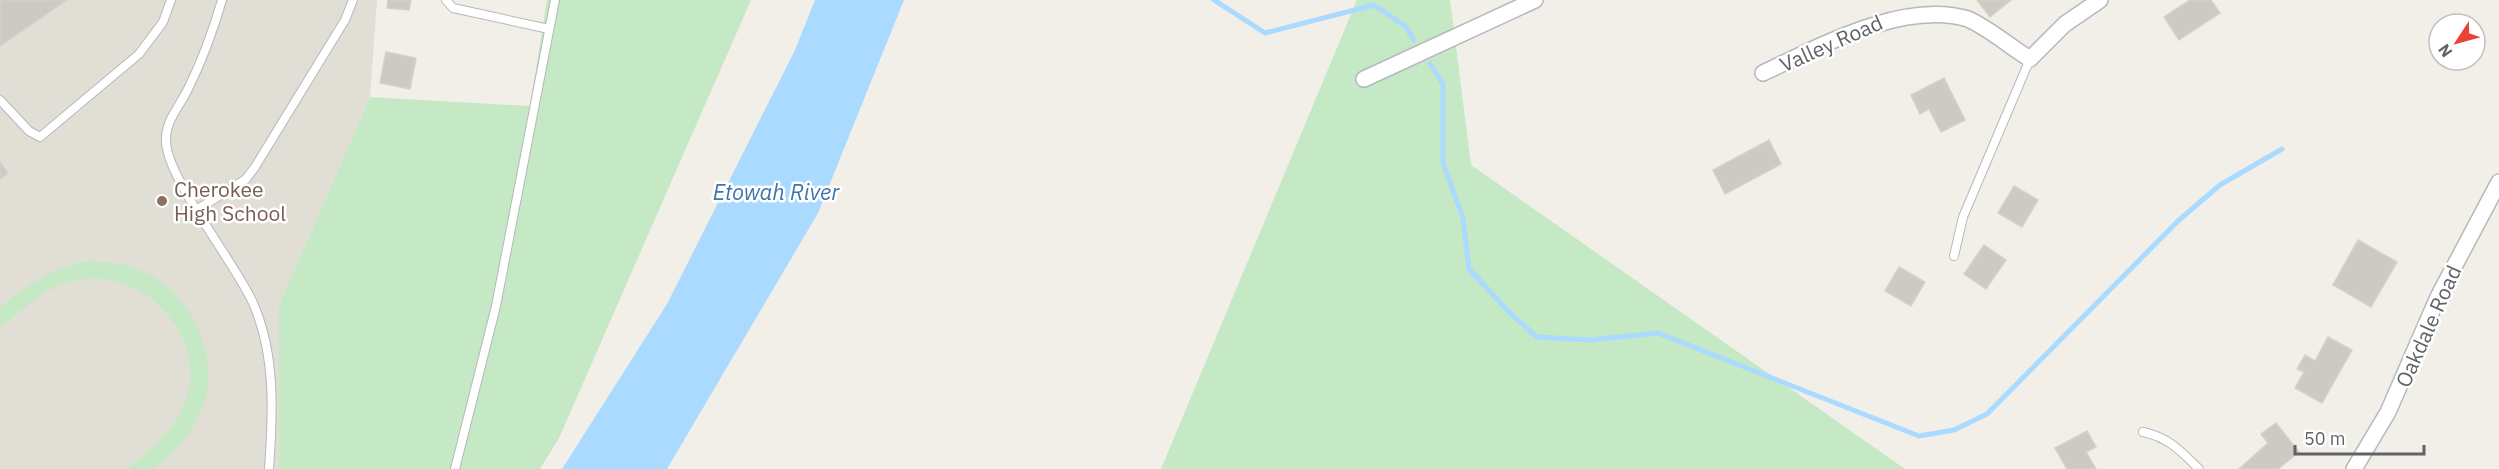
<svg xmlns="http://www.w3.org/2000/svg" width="2499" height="469" font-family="'IBM Plex Sans',sans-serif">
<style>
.education{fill:#e1ded6}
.green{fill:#c5e8c5}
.water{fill:#aadaff}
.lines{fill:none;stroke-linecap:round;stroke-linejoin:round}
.stream{stroke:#aadaff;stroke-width:5}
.building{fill:#cccac5;stroke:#d6d1c6;stroke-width:1.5}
.service-casing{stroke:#b5b8bc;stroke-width:10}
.minor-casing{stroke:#b5b8bc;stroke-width:18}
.service{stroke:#fff;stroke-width:8}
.minor{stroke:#fff;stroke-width:15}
.education-dot{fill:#8d6e63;stroke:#fff;stroke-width:2}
.labels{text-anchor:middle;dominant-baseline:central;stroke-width:5;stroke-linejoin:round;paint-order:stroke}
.street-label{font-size:21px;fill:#5f6368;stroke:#fff}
.education-label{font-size:21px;fill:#785e54;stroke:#fff;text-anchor:start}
.water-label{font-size:22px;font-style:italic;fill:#4174aa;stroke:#fff}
</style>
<rect width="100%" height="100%" fill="#f1efe8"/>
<path class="education" d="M0,0H377L370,97L279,305V469H0Z"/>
<path class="green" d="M547,0H751L559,438L540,469H279V305L370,97L530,106Z
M1357,0H1450L1471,165L1905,469H1161Z
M88,261C102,262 115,262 129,266C185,281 225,354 202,409C191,435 175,452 154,469H127C150,450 172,433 184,405C213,336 139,261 68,282C42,290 21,311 0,328V307C28,285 52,268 88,261Z"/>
<path class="water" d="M815,0H904L818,213L667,469H562L667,304L795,50Z"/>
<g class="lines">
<path class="stream" d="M1214,0L1265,33L1374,5L1405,26L1414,40
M1430,64L1443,84V163L1463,218L1469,269L1510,313L1537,337L1590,340L1658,333L1919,436L1954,430L1987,414L2179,220L2220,185L2282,149"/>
</g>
<path class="building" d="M0,0H67L0,46Z
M388,0H411L409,10L387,8Z
M1977,0H2011L1990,17Z
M2190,0H2211L2220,13L2179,40L2164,17Z
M386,52L416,58L410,89L380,83Z
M1944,78L1965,120L1941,132L1929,109L1920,114L1911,95Z
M1769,140L1781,164L1725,194L1713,170Z
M0,162L8,173L0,179Z
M2014,186L2038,200L2022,227L1998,213Z
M2358,240L2397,262L2371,307L2333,285Z
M1984,245L2006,260L1986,289L1964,274Z
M1899,267L1925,282L1911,306L1885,291Z
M2328,337L2352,350L2322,403L2295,388L2304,372L2297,369L2305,355L2315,361Z
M2276,423L2299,452L2278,469H2239L2268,443L2261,434Z
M2087,431L2096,447L2086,452L2096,469H2067L2055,448Z"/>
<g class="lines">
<defs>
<path id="service" d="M222,0C213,31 202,61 188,89C180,106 166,120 166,139C164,175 236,264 253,303C276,355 273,414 269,469
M446,0L453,8L549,29
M0,100L29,131L40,137L139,54L163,22L171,0
M198,209L246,179L255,167L345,20L353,0
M1954,256L1963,217L2030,59
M2143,432C2168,437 2181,451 2199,469
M455,469L496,306L555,0"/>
<path id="minor" d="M1763,73C1820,46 1904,0 1968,19C1990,29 2009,46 2030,59L2065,24L2100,0
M1364,79L1535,0
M2354,469L2388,412L2438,297L2499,182"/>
</defs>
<use href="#service" class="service-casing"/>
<use href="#minor" class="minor-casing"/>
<use href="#service" class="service"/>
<use href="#minor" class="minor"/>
</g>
<circle class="education-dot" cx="162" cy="201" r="6"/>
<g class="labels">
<g class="street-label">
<text transform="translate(1831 43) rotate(-24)">Valley Road</text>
<text transform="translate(2428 326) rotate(-66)">Oakdale Road</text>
</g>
<g class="education-label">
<text x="174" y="189">Cherokee<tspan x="174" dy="24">High School</tspan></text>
</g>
<g class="water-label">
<text x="776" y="191">Etowah River</text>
</g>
</g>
<g transform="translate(2457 42) rotate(234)"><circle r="28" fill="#ffffff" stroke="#bfc1c3" stroke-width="1.5"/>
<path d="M0-4.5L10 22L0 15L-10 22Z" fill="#ea4335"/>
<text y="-9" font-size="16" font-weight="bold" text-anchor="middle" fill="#5f6368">N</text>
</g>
<path d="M2295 445v9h129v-9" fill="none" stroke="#5f6368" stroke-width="3"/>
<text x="2304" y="445" font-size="18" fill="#5f6368" stroke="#ffffff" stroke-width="4.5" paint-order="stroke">50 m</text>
</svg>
